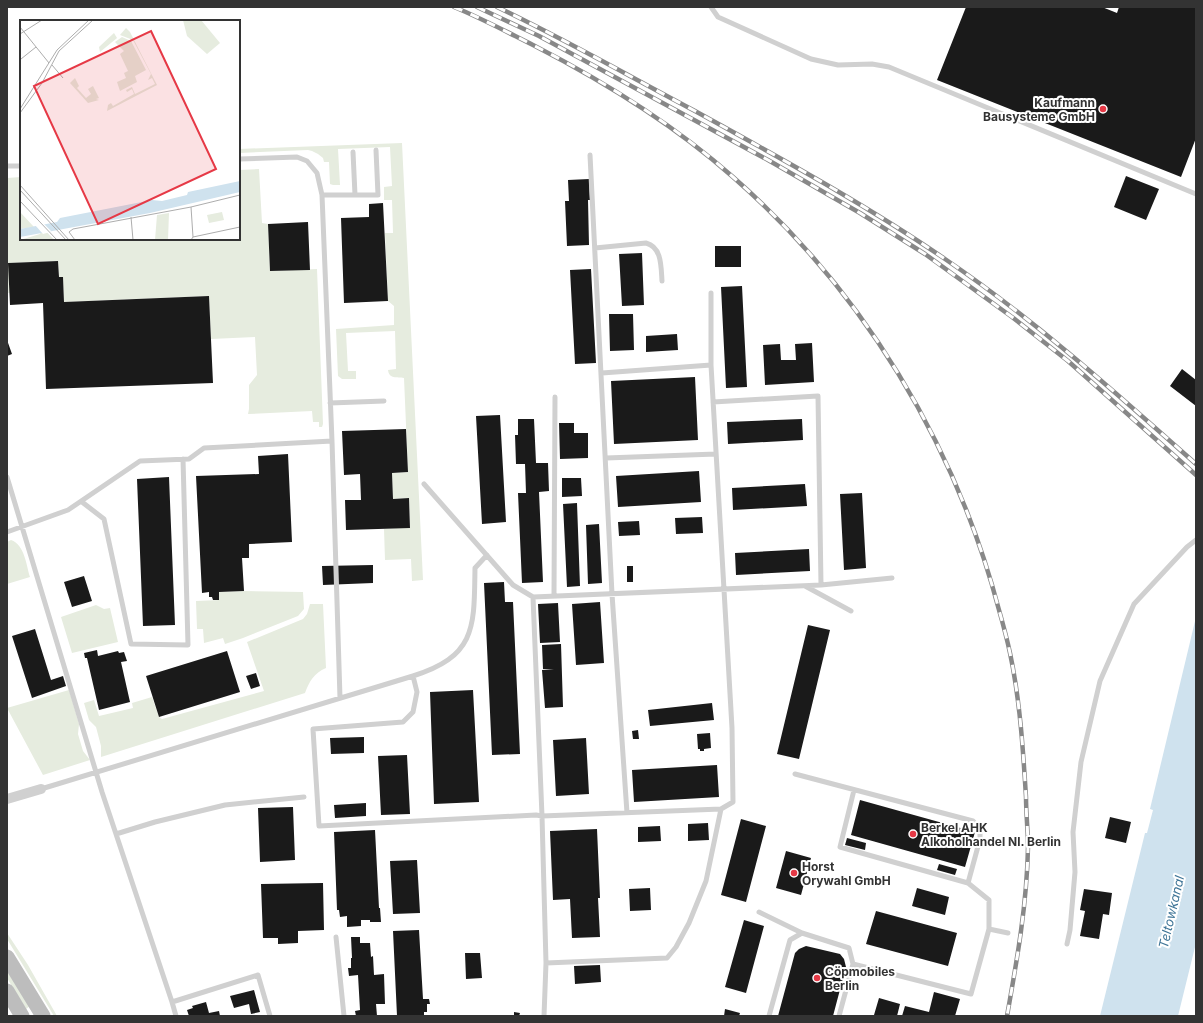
<svg xmlns="http://www.w3.org/2000/svg" width="1203" height="1023" font-family="Inter,sans-serif">
<style>
.green{fill:#e6ecdf}
.water{fill:#cfe2ee}
.building{fill:#1a1a1a}
.lines{fill:none;stroke-linecap:round;stroke-linejoin:round}
.service{stroke:#d0d0d0;stroke-width:5}
.minor{stroke:#d0d0d0;stroke-width:10}
.secondary{stroke:#bdbdbd;stroke-width:15}
.rail-casing{stroke:#888;stroke-width:4.5}
.rail{stroke:#fff;stroke-width:3;stroke-dasharray:9;stroke-linecap:butt}
.poi-dot{fill:#e63946;stroke:#fff;stroke-width:1.5}
.labels{text-anchor:middle;dominant-baseline:central;stroke-width:4;stroke-linejoin:round;paint-order:stroke}
.poi-label{font-size:12px;font-weight:bold;fill:#333;stroke:#fff;text-anchor:start}
.water-label{font-size:13px;font-style:italic;fill:#3f7597;stroke:#fff}
.inset-road{fill:none;stroke:#adadad;stroke-width:1}
.view{fill:#e63946;fill-opacity:0.15;stroke:#e63946;stroke-width:2}
.inset-edge{fill:none;stroke:#333;stroke-width:2}
</style>
<rect width="100%" height="100%" fill="#fff"/>
<path class="green" d="M402,143L423,580L412,581L411,559L385,560L384,529L410,527L409,498L393,499L392,473L408,472L404,378C397,377 389,379 388,370L396,369L395,331L346,333L348,371H356V379H342L338,376L336,329L394,325V306L388,301L385,233H393L392,200H384V187L392,186L390,147L338,149L340,185H333L330,184L329,162H324L323,158L318,154L312,151L308,150L239,153V149Z
M259,169L262,223L268,224L270,271L317,269L323,424L322,427H319V422H313L312,411L248,414L249,409V385L257,375L255,337L211,339L209,296L64,302L63,277H59L58,261L9,263L10,293H7V178L21,177V239H239V170Z
M11,540C25,545 26,565 30,577L7,584V542Z
M244,591L303,592L304,609L298,616L243,638L225,644L223,638L204,643L203,629H197L196,601L219,600V592Z
M310,604H323L326,668C314,673 309,682 305,693L101,757V746L96,727L89,720L84,703L94,700L99,716L133,708L132,703L152,697L159,717L162,719L264,691L247,642L303,619L307,614Z
M96,605L104,609L110,608L118,642L72,653L61,617Z
M69,690L79,724L78,734L83,751L90,760L43,775L7,708Z
M7,933L28,965L57,1016H54L7,939Z
M7,971L30,1006L26,1009L7,978Z"/>
<path class="water" d="M1196,617V943L1178,1016H1100L1145,833H1147L1153,810L1150,809Z"/>
<path class="building" d="M966,7H1102L1117,13L1119,7H1196V138L1181,177L937,80Z
M1126,176L1159,189L1146,220L1114,207Z
M589,179L590,200H588L589,245L567,246L565,201H569L568,180Z
M383,203L388,301L344,303L341,218L369,217V204Z
M308,222L310,270L270,271L268,224Z
M715,246H741V267H715Z
M642,253L644,305L622,306L619,254Z
M58,261L59,277H63L64,302L209,296L213,383L46,389L43,303L10,305L8,263Z
M591,269L596,363L575,364L570,270Z
M742,286L747,387L726,388L721,287Z
M609,314H633L634,350L610,351Z
M677,334L678,350L646,352V336Z
M7,340L12,354L7,356Z
M812,343L814,382L765,385L763,345L780,344L781,360H796L795,344Z
M1182,369L1196,380V406L1170,386Z
M695,377L698,440L614,444L611,381Z
M500,415L506,522L482,524L476,416Z
M518,419H534L536,463H548L549,491L539,492L543,582L522,583L518,493H526L525,464H516L515,435H518Z
M802,419L803,440L728,444L727,422Z
M559,423H574V433H588V458L560,459Z
M406,429L408,472L392,473L393,499L409,498L410,528L346,530L345,500H361L360,474L344,475L342,431Z
M288,454L292,542L249,544V558H242L244,591L219,592V600H213L212,597H209V592L202,593L196,476L259,474L258,456Z
M699,471L701,502L618,507L616,476Z
M169,477L175,625L143,626L137,479Z
M562,478H581L582,496L562,497Z
M805,484L807,506L733,510L732,488Z
M862,493L866,568L844,570L840,494Z
M577,503L580,586L567,587L563,504Z
M702,517L703,533L676,534L675,518Z
M639,521L640,535L619,536L618,522Z
M599,524L602,583L588,584L586,525Z
M809,549L810,571L736,575L735,553Z
M373,565V583L323,585L322,566Z
M627,566H633V582H627Z
M84,576L92,601L72,607L64,582Z
M504,582L505,602H513L520,754L492,755L484,583Z
M600,602L604,663L576,665L572,604Z
M558,603L560,642L540,643L538,604Z
M808,625L830,630L799,759L777,754Z
M35,629L51,680L63,676L66,686L32,698L12,636Z
M561,644L563,707L545,708L542,670L554,669H543L542,645Z
M97,650L98,656L118,651L119,653L124,652L127,661L121,662L130,702L99,710L87,658H85L84,653Z
M227,651L240,692L159,717L146,676Z
M256,673L260,686L251,689L246,676Z
M473,690L479,802L434,804L430,692Z
M712,703L714,720L650,726L648,710Z
M638,730L639,739H633L632,731Z
M710,733L711,748L704,749V751H700V749H698L697,734Z
M364,737V753L331,754L330,738Z
M586,738L589,794L556,796L553,740Z
M407,755L410,814L381,815L378,756Z
M717,765L719,797L634,802L632,770Z
M860,800L975,832L965,867L851,835Z
M366,803V816L335,818L334,805Z
M293,807L295,860L260,862L258,808Z
M1110,817L1131,822L1126,843L1105,838Z
M741,819L766,826L746,902L721,895Z
M708,823L709,840L688,841V824Z
M660,826L661,841L638,842V827Z
M597,829L600,898H598L600,937L572,938L570,899L553,900L550,831Z
M375,830L379,908H380L381,922H370V920H361V926L347,927V916L340,917L339,910H337L334,832Z
M847,838L866,843L865,850L845,845Z
M786,851L811,858L801,895L776,888Z
M417,860L420,913L393,914L390,861Z
M939,864L957,869L955,875L937,870Z
M323,883L324,930L298,931V943L278,944V938H263L261,884Z
M650,888L651,910L630,911L629,889Z
M917,888L949,897L945,915L912,906Z
M1084,889L1112,893L1109,915L1103,914L1099,939L1080,936L1085,911L1080,910Z
M876,911L957,933L948,966L866,944Z
M744,920L764,926L746,993L725,987Z
M419,930L423,999H429L430,1004H427V1012H424V1016H397L393,931Z
M351,937H360V943H370L371,957L373,956L374,975L384,974L385,1004H376L377,1016H356L355,1011L360,1010L358,975L349,976L348,968H351V958H352Z
M806,946L840,954L844,959L846,967L833,1016H778L795,953L799,949Z
M465,953H480L482,978L466,979Z
M600,965L601,982L575,984L574,966Z
M254,990L260,1012L251,1014L249,1004L234,1008L230,996Z
M934,992L960,999L955,1016H902L905,1006L929,1012Z
M879,998L900,1004L897,1016L874,1015Z
M206,1002L209,1013L219,1011L220,1016H189L187,1010L193,1008L192,1006Z
M725,1009L740,1013L739,1016H724Z
M514,1012L520,1013L519,1016H514Z"/>
<g class="lines">
<path class="service" d="M711,7L718,17L811,59L838,65L872,64L889,67L1196,194
M353,152L355,195
M590,155L612,594L627,813
M239,159L297,157L307,161L317,173L322,195L332,441L340,698
M7,166H21
M322,195H378L376,150
M595,248L646,243C662,247 661,267 662,281
M602,373L711,365
M713,402L818,396L821,585
M330,403L384,401
M606,458L716,454
M7,477L102,792L172,1002L176,1016
M424,484L513,585L533,597L821,585L892,578
M82,502L104,519L131,644L188,645L183,459
M7,532L68,510L140,461L189,459L204,448L332,441
M805,586L851,611
M554,596L555,397
M533,597L542,816L546,963L544,1016
M413,676L417,692L413,712L403,722L313,729L319,826L536,815L542,816L721,809
M795,774L973,821L980,828V839L968,883
M41,789L413,676C477,656 474,626 475,568L487,555
M854,790L840,847L968,883L989,900V929L1008,933
M116,834L155,822L225,805L304,797
M759,912L802,933
M336,937L344,1016
M1067,944L1070,930L1075,872L1073,832L1081,762L1100,681L1134,604L1187,547L1196,540
M546,963L667,958L676,947L689,923L706,881L721,809L733,802L732,728L711,365V293
M172,1002L258,975L270,1016
M769,1016L790,940L802,933L849,948L853,964L971,994L989,929
M839,1016L853,964"/>
<path class="minor" d="M7,799L41,789"/>
<path class="secondary" d="M7,957L43,1016
M7,991L22,1016"/>
<defs>
<path id="rail" d="M454,7C481,18 507,32 533,45C605,82 672,123 733,177C863,291 955,443 999,610C1003,624 1007,639 1010,653C1020,700 1023,749 1026,797C1026,814 1028,831 1028,847C1027,904 1017,960 1007,1016
M477,7L539,36L768,160L860,213L925,254L1012,317L1068,361L1196,475
M497,7C564,39 629,76 695,111C780,158 865,204 945,259C1035,320 1115,392 1196,464"/>
</defs>
<use href="#rail" class="rail-casing"/>
<use href="#rail" class="rail"/>
</g>
<g class="poi-dot">
<circle cx="1103" cy="109" r="4"/>
<circle cx="913" cy="834" r="4"/>
<circle cx="794" cy="873" r="4"/>
<circle cx="817" cy="978" r="4"/>
</g>
<g class="labels">
<g class="poi-label">
<text x="1095" y="102" text-anchor="end">Kaufmann<tspan x="1095" dy="14">Bausysteme GmbH</tspan></text>
<text x="921" y="827">Berkel AHK<tspan x="921" dy="14">Alkoholhandel Nl. Berlin</tspan></text>
<text x="802" y="866">Horst<tspan x="802" dy="14">Orywahl GmbH</tspan></text>
<text x="825" y="971">Cöpmobiles<tspan x="825" dy="14">Berlin</tspan></text>
</g>
<g class="water-label">
<text transform="translate(1171 912) rotate(-77)">Teltowkanal</text>
</g>
</g>
<g transform="translate(20 20)">
<rect width="220" height="220" fill="#fff"/>
<path d="M163,0H181L200,23L187,34L167,16ZM106,8L110,12L137,65L87,91L88,85L91,83L93,86L114,74L112,69L107,72L106,70L112,67L115,74L135,64L132,58L128,60L131,54L113,20L100,15ZM94,13L97,18L80,32L79,27ZM102,17L111,21L126,50L115,56L117,62L100,71L97,62L106,58L104,53L108,51L100,34L104,31L95,22ZM55,58L59,66L57,68L66,78L71,74L68,69L73,66L79,78L76,79L79,80L68,83L50,63ZM0,192L14,207L0,209ZM202,192L204,200L189,203L187,195ZM149,193L148,220H135L137,195ZM25,210L34,220H0L20,214L21,211Z" fill="#e6ecdf"/>
<path d="M220,161V172L130,193L0,217V209L37,202L40,198L132,180L142,181L167,175L168,172Z" fill="#cfe2ee"/>
<path d="M23,203L31,211L30,212L23,214L15,205Z" fill="#fff"/>
<path class="inset-road" d="M0,7L29,43M0,14L22,0M1,39L16,27M32,45L43,58M0,89L37,30L69,0M0,93L22,63L39,31L73,0M0,165L49,220M0,170L46,220M0,181L37,220M171,187L173,217L171,220M111,197L113,220M173,217L220,207M55,220L49,212L53,209L171,187L220,175"/>
<path class="view" d="M131,11L196,149L78,204L14,66Z"/>
<rect width="220" height="220" class="inset-edge"/>
</g>
<rect width="1203" height="1023" fill="none" stroke="#333333" stroke-width="16"/>
</svg>
